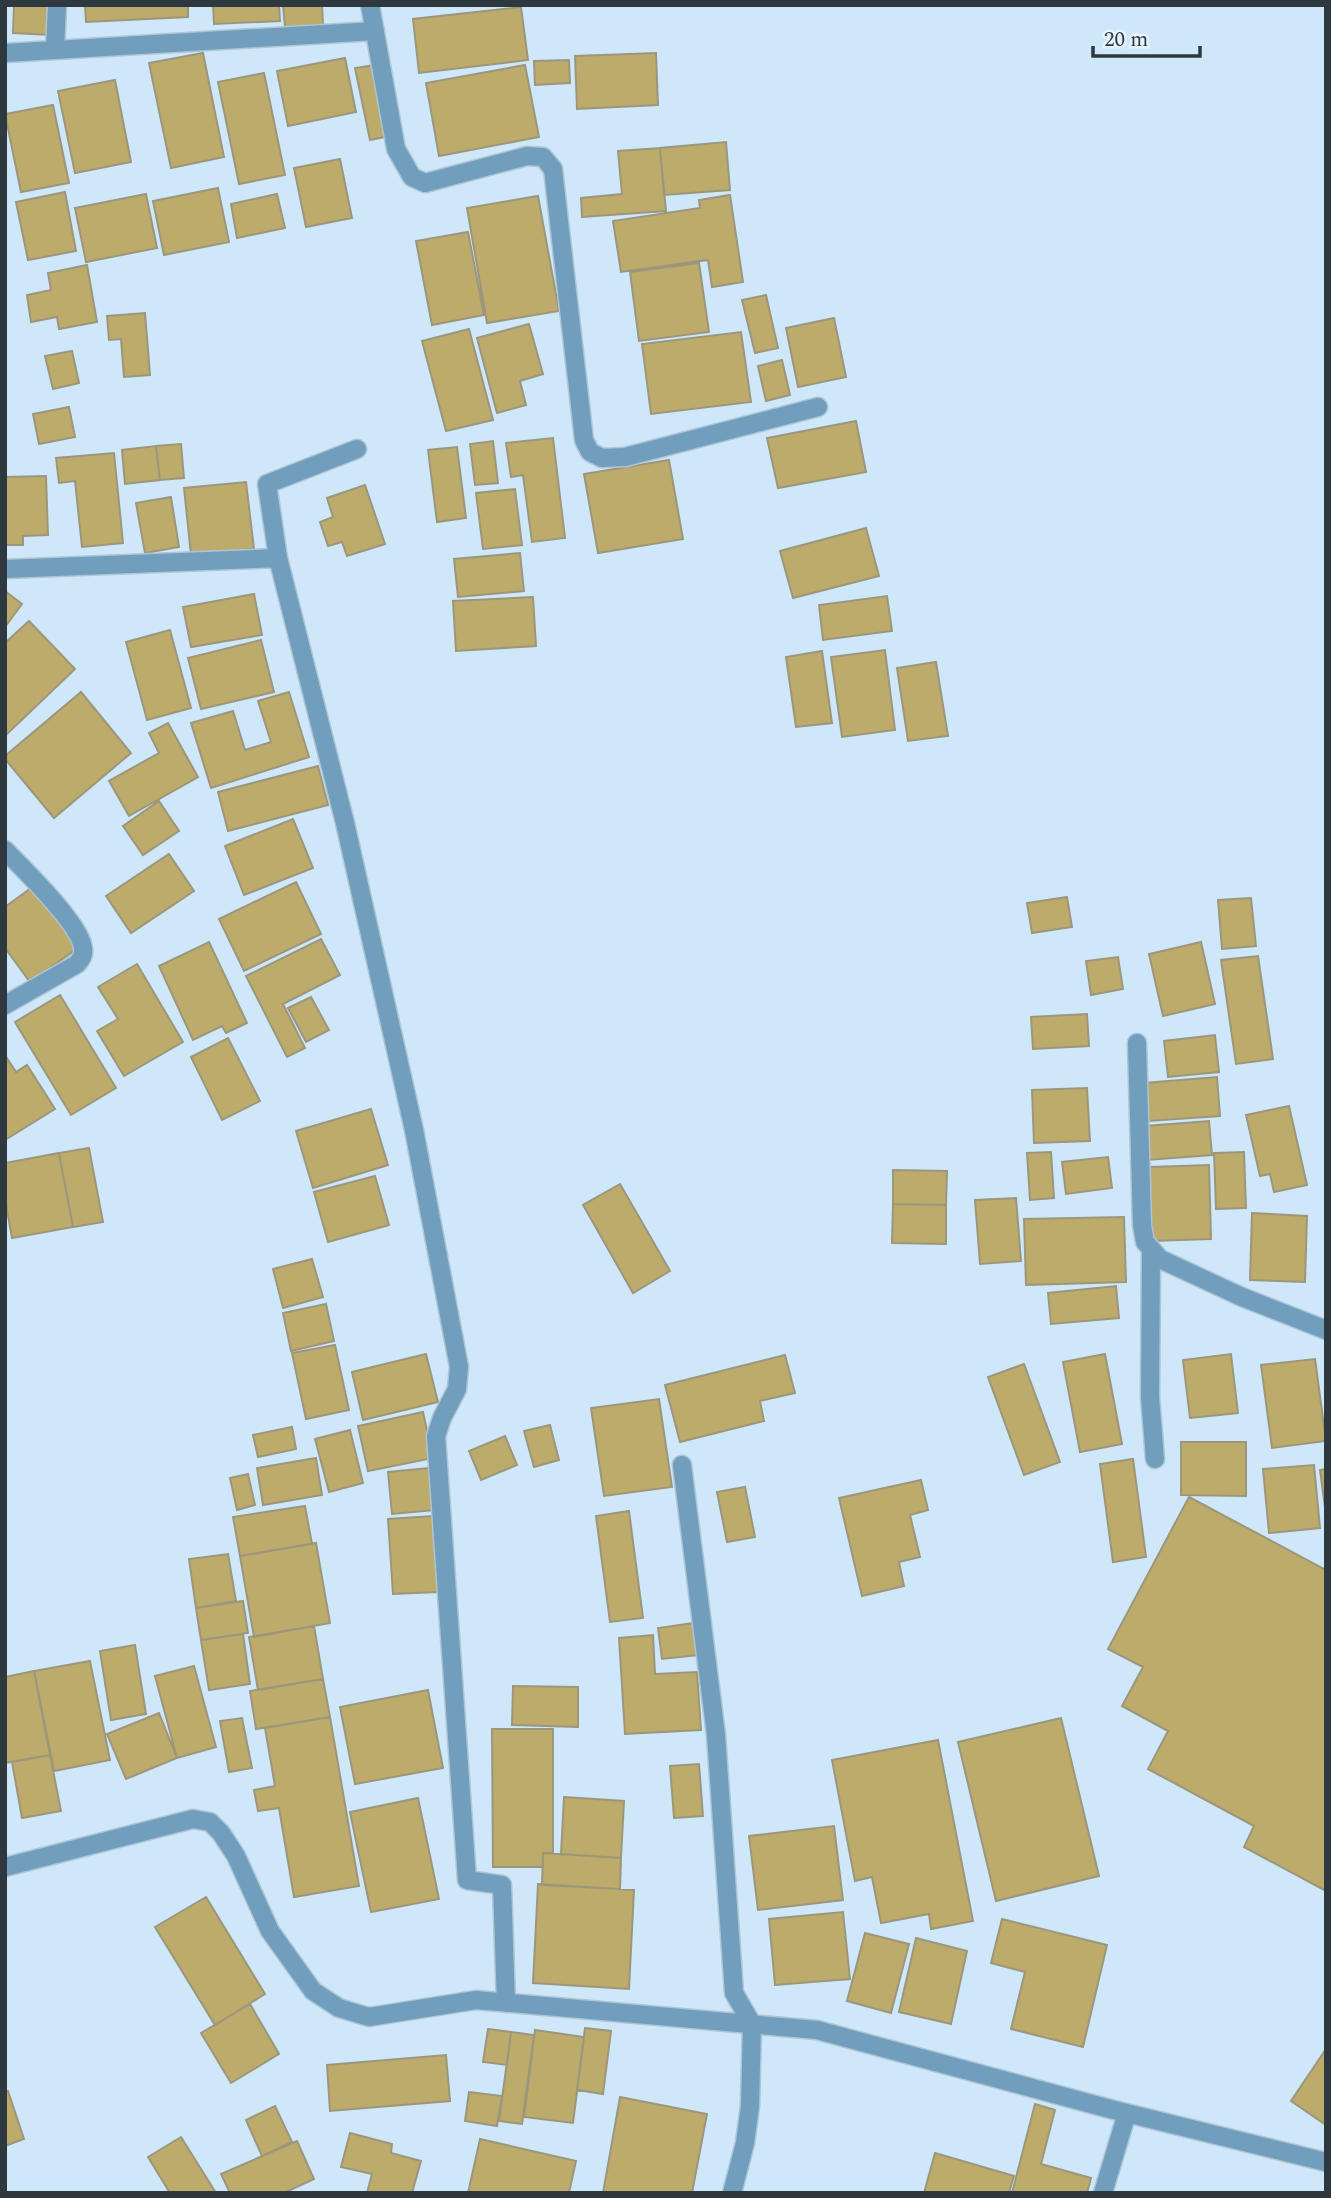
<svg xmlns="http://www.w3.org/2000/svg" width="1331" height="2198" font-family="Spectral,serif">
<style>
.building{fill:#bcab6b;stroke:#9c967c;stroke-width:2}
.lines{fill:none;stroke-linecap:round;stroke-linejoin:round}
.street-casing{stroke:#aec5d5;stroke-width:21}
.street{stroke:#719ebc;stroke-width:18}
</style>
<rect width="100%" height="100%" fill="#cee8fa"/>
<path class="building" d="M14,5H52L50,35L13,33Z
M85,5H188V17L86,22Z
M213,5H279L280,21L214,24Z
M283,5H322L323,25L285,27Z
M521,7L528,60L419,73L413,19Z
M203,53L224,157L171,168L149,63Z
M656,53L658,105L577,109L575,56Z
M345,58L356,112L288,126L277,71Z
M569,60L570,83L535,85L534,61Z
M375,65L390,136L370,140L355,68Z
M525,65L539,137L439,156L426,83Z
M264,73L285,175L239,184L218,82Z
M115,80L131,162L75,173L58,91Z
M53,105L69,183L21,192L5,114Z
M726,142L730,190L664,195L660,148Z
M660,148L666,211L582,217L581,198L622,194L618,151Z
M340,159L352,218L306,227L294,168Z
M218,188L229,242L164,255L153,201Z
M65,192L76,251L28,260L16,202Z
M146,194L157,248L86,262L75,208Z
M277,194L285,228L237,238L231,204Z
M730,195L743,282L712,287L708,260L621,272L613,221L700,208L699,200Z
M538,196L559,311L487,323L467,208Z
M468,232L484,315L432,325L416,241Z
M699,263L709,332L639,341L630,272Z
M87,265L97,322L59,329L57,317L31,322L27,295L51,290L48,273Z
M766,295L778,348L755,353L742,300Z
M145,313L150,375L124,377L121,339L109,340L107,316Z
M834,318L846,377L798,387L786,328Z
M529,324L543,374L520,381L526,405L497,413L477,338Z
M469,329L493,420L446,431L422,341Z
M741,332L751,402L651,414L642,344Z
M72,351L79,383L53,389L45,356Z
M782,360L790,395L766,401L758,366Z
M69,407L75,437L39,444L33,414Z
M856,421L866,472L778,488L767,438Z
M553,438L565,538L532,542L523,475L511,477L506,443Z
M493,441L498,483L475,485L470,444Z
M181,444L184,478L160,480L156,446Z
M156,446L160,480L125,484L122,450Z
M457,447L466,518L437,522L428,450Z
M114,453L123,543L82,547L75,481L59,483L56,458Z
M669,460L683,539L598,553L584,474Z
M46,476L48,535L23,536V545H5V477Z
M246,482L254,549L191,555L184,488Z
M365,485L385,544L347,556L342,542L328,546L320,522L333,517L327,498Z
M515,489L522,545L483,549L476,493Z
M171,497L179,547L145,553L136,503Z
M866,528L879,576L793,598L780,551Z
M520,553L524,591L458,597L454,559Z
M5,591L22,604L5,627Z
M254,594L262,635L191,647L183,607Z
M887,596L892,631L823,640L819,605Z
M533,597L536,646L456,651L453,601Z
M29,621L75,669L5,736V643Z
M170,630L191,708L147,720L126,642Z
M261,640L274,692L201,709L188,658Z
M885,650L895,730L842,737L831,657Z
M822,651L832,723L796,727L786,657Z
M936,662L948,736L908,741L897,668Z
M81,692L131,753L54,818L5,759V756Z
M289,692L309,757L211,788L191,723L233,711L245,750L271,742L258,701Z
M168,723L198,777L129,816L109,781L159,753L149,733Z
M318,766L328,805L228,831L218,792Z
M159,801L179,831L143,855L123,826Z
M293,819L313,868L244,895L225,846Z
M169,854L194,891L131,933L106,896Z
M296,882L321,934L244,971L219,919Z
M34,886L78,948L30,982L5,948V907Z
M1067,897L1072,927L1032,933L1027,903Z
M1251,898L1256,946L1222,949L1218,900Z
M321,939L340,975L283,1004L305,1048L287,1057L246,976Z
M209,942L247,1023L226,1033L222,1026L193,1040L159,966Z
M1201,942L1215,1004L1163,1016L1149,954Z
M1258,956L1273,1059L1236,1064L1221,960Z
M1118,957L1123,989L1091,995L1086,961Z
M137,964L183,1042L124,1076L97,1031L118,1019L98,987Z
M60,995L116,1088L71,1115L15,1022Z
M311,997L329,1030L306,1042L288,1008Z
M1087,1014L1089,1046L1033,1049L1031,1017Z
M1215,1035L1219,1072L1168,1077L1164,1041Z
M228,1038L260,1101L222,1120L191,1057Z
M5,1055L16,1072L27,1065L55,1109L5,1140Z
M1217,1077L1220,1116L1148,1121L1144,1083Z
M1087,1088L1090,1141L1034,1143L1032,1090Z
M1289,1106L1307,1185L1274,1192L1270,1174L1260,1176L1246,1115Z
M371,1109L388,1165L313,1188L296,1131Z
M1209,1121L1212,1155L1147,1160L1145,1126Z
M89,1148L103,1222L73,1227L59,1153Z
M1051,1152L1054,1198L1030,1200L1027,1153Z
M1244,1152L1246,1208L1216,1209L1214,1153Z
M59,1153L73,1227L12,1238L5,1199V1163Z
M1108,1157L1112,1188L1066,1194L1062,1162Z
M1209,1165L1211,1239L1151,1241L1149,1167Z
M893,1170L947,1171L946,1205L893,1204Z
M375,1176L389,1225L328,1242L314,1192Z
M620,1184L670,1271L633,1293L583,1205Z
M1016,1198L1021,1261L980,1264L975,1200Z
M893,1204L946,1205V1244L892,1243Z
M1252,1213L1307,1216L1305,1282L1250,1280Z
M1124,1217L1126,1282L1026,1285L1024,1219Z
M312,1259L323,1297L283,1308L273,1269Z
M1116,1286L1119,1318L1051,1324L1048,1293Z
M326,1304L334,1341L291,1351L283,1313Z
M335,1345L349,1410L306,1419L292,1353Z
M426,1354L438,1402L363,1420L352,1372Z
M1105,1354L1122,1444L1080,1452L1063,1362Z
M1231,1354L1238,1413L1190,1418L1183,1360Z
M785,1355L795,1393L760,1401L764,1421L680,1442L665,1385Z
M1315,1359L1326,1441L1272,1448L1261,1365Z
M1024,1364L1060,1462L1024,1475L988,1377Z
M659,1399L672,1487L604,1496L591,1408Z
M423,1412L433,1458L368,1471L358,1426Z
M550,1425L559,1460L534,1467L524,1431Z
M292,1427L296,1449L258,1457L253,1435Z
M350,1430L363,1483L329,1492L315,1439Z
M505,1436L517,1465L481,1480L469,1451Z
M1181,1442H1246V1496L1181,1495Z
M316,1458L322,1495L263,1505L257,1468Z
M1133,1459L1146,1557L1113,1562L1100,1464Z
M1314,1465L1320,1528L1269,1533L1263,1469Z
M429,1468L434,1510L392,1514L388,1472Z
M1326,1469V1515L1320,1470Z
M248,1474L255,1505L237,1510L230,1478Z
M921,1480L928,1510L910,1515L920,1557L899,1562L904,1586L862,1596L839,1498Z
M745,1487L755,1537L727,1542L717,1492Z
M1189,1497L1326,1570V1891L1244,1847L1254,1826L1148,1769L1168,1731L1122,1706L1143,1667L1108,1649Z
M305,1506L312,1544L240,1556L233,1517Z
M629,1511L643,1618L610,1622L596,1516Z
M433,1516L438,1592L393,1594L388,1519Z
M316,1543L330,1623L254,1637L240,1556Z
M228,1554L236,1601L196,1608L189,1559Z
M243,1601L248,1633L201,1640L196,1608Z
M694,1623L698,1655L662,1659L658,1628Z
M314,1626L323,1679L258,1690L249,1637Z
M243,1634L250,1684L209,1690L201,1640Z
M653,1635L655,1674L697,1672L701,1730L625,1734L619,1638Z
M135,1645L146,1714L111,1720L100,1651Z
M90,1661L110,1760L54,1771L34,1671Z
M194,1666L216,1747L177,1758L155,1676Z
M34,1671L50,1755L5,1763V1677Z
M323,1679L330,1717L256,1729L250,1691Z
M513,1686L578,1687V1727L512,1725Z
M428,1690L443,1768L355,1784L340,1707Z
M159,1713L177,1758L126,1779L107,1734Z
M330,1717L359,1886L294,1897L279,1808L258,1811L254,1790L275,1786L265,1728Z
M242,1718L252,1768L229,1772L220,1721Z
M1061,1718L1099,1876L996,1901L958,1742Z
M492,1729H553V1853H543V1867H493Z
M938,1740L973,1921L931,1929L929,1914L881,1923L872,1877L855,1881L832,1760Z
M50,1755L61,1811L22,1818L12,1762Z
M699,1764L703,1816L674,1818L670,1766Z
M564,1797L624,1801L621,1858L561,1854Z
M418,1798L439,1899L371,1912L350,1812Z
M834,1826L843,1900L758,1910L749,1836Z
M543,1853L621,1858L620,1889L542,1885Z
M538,1884L634,1890L629,1989L533,1983Z
M206,1897L265,1994L215,2025L155,1927Z
M843,1912L850,1979L775,1985L769,1919Z
M1002,1919L1107,1945L1083,2047L1011,2029L1025,1972L991,1963Z
M865,1933L909,1944L891,2013L847,2001Z
M916,1938L967,1951L951,2024L899,2012Z
M250,2004L279,2054L231,2083L201,2033Z
M585,2028L611,2031L603,2094L577,2090Z
M488,2029L511,2032L507,2065L483,2062Z
M535,2030L584,2037L573,2123L524,2117Z
M511,2032L534,2035L522,2124L499,2121Z
M1326,2049V2125L1291,2101Z
M446,2055L450,2101L330,2111L327,2065Z
M5,2091H8L24,2139L5,2146Z
M469,2092L502,2096L497,2126L465,2121Z
M620,2097L707,2114L692,2193H603Z
M1035,2104L1055,2110L1041,2164L1091,2178L1087,2193H1012Z
M275,2106L292,2142L262,2156L246,2120Z
M350,2133L392,2144L391,2153L421,2161L412,2193H367L372,2174L341,2167Z
M181,2137L216,2193H170L148,2157Z
M480,2139L576,2161L569,2193H468Z
M297,2141L314,2179L284,2193H230L221,2174Z
M935,2153L1014,2176L1009,2193H924Z"/>
<g class="lines">
<defs>
<path id="street" d="M370,5L396,149L412,177L425,183L527,156L543,157L553,169L584,440L590,452L602,458L625,457L818,407
M55,50L57,5
M5,53L375,31
M357,449L267,484L278,558L345,823L414,1130L459,1367L457,1389L442,1418L436,1436L467,1880L502,1885L506,2003
M5,569L278,558
M5,850C23,869 82,925 83,949C84,956 81,959 77,964L5,1005
M1137,1043L1142,1225L1145,1242L1160,1259L1242,1297L1326,1330
M1151,1251L1150,1397L1155,1459
M682,1465L716,1735L734,1993L752,2024L750,2106L745,2143L732,2193
M5,1867L193,1819L210,1822L221,1833L236,1856L270,1931L313,1991L339,2008L369,2017L476,2000L817,2030L1114,2110L1326,2162
M1103,2193L1127,2113"/>
</defs>
<use href="#street" class="street-casing"/>
<use href="#street" class="street"/>
</g>
<rect width="1331" height="2198" fill="none" stroke="#2d383f" stroke-width="14"/>
<path d="M1093 46v10h107v-10" fill="none" stroke="#2d383f" stroke-width="3.5"/>
<text x="1104" y="46" font-size="21" fill="#2d383f" stroke="#e4f3fe" stroke-width="5" paint-order="stroke">20 m</text>
</svg>
